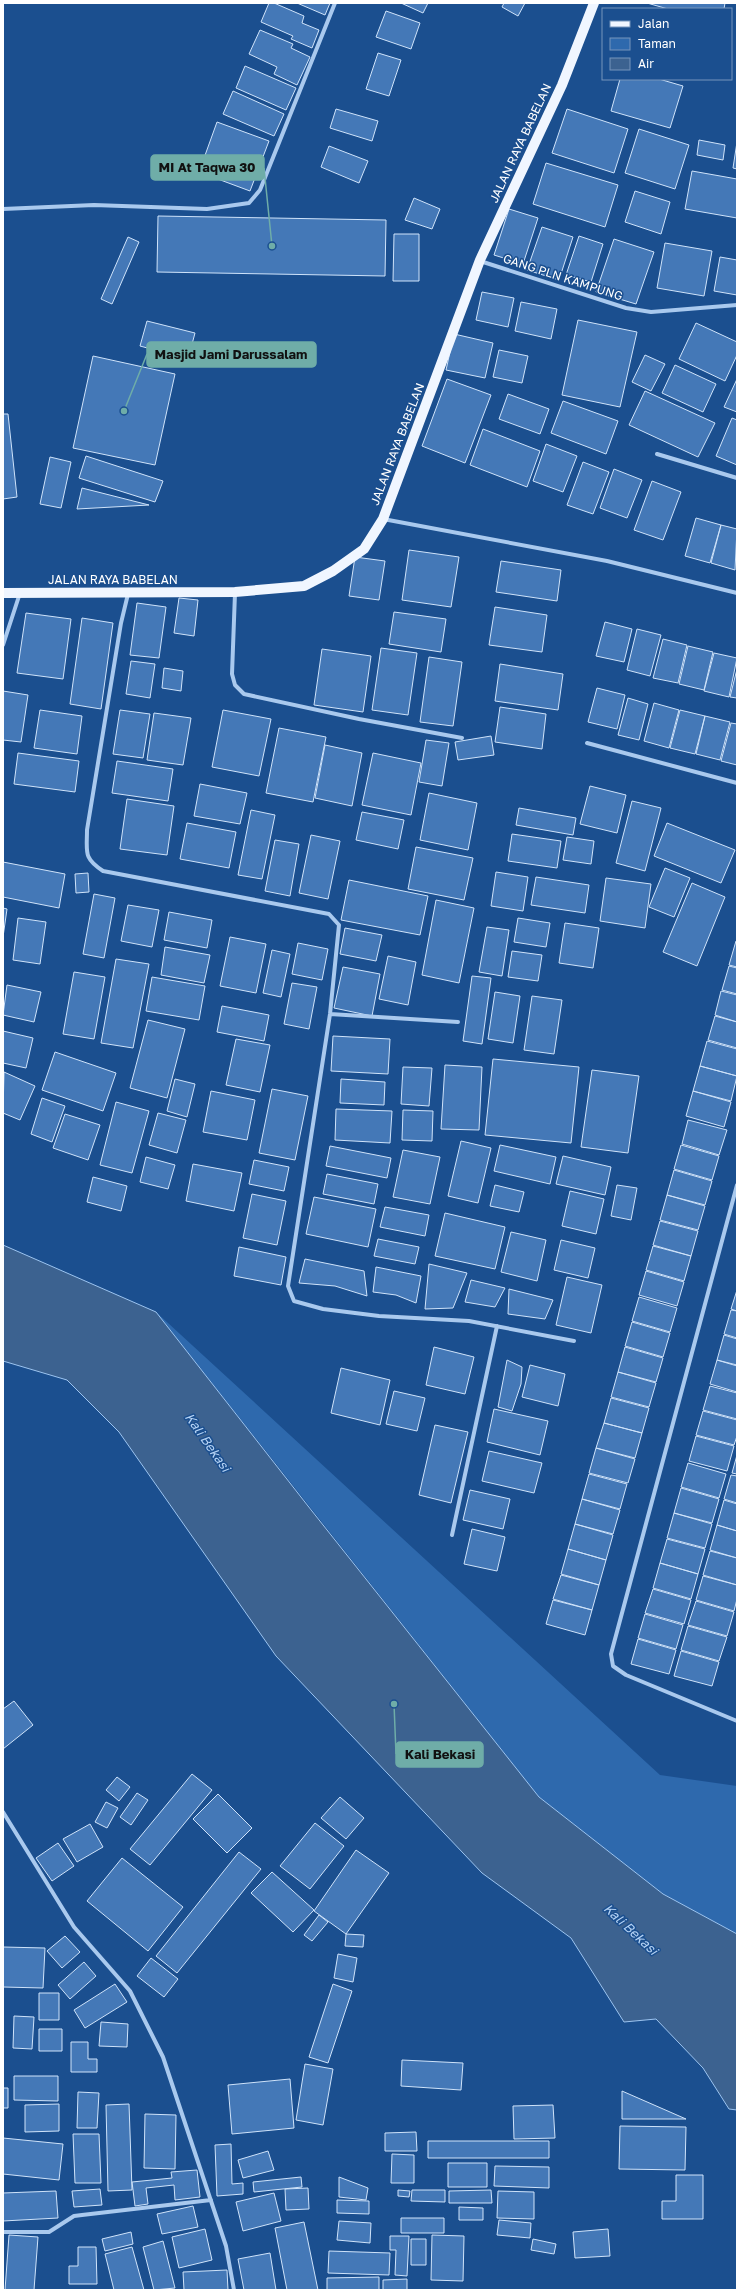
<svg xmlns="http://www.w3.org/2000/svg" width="740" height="2293" font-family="'Golos Text',sans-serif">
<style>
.green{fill:#2e69ad}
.water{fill:#3c6290;stroke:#9cc4f0}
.building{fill:#4478b7;stroke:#cfe3fa}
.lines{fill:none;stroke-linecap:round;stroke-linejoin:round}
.street{stroke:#a9c9ee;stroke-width:4}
.primary{stroke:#f0f6ff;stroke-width:10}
.labels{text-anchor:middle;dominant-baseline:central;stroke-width:3;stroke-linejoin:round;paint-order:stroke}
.street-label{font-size:12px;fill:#fff;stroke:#1b4f8f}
.water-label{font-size:13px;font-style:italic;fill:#b5d3f5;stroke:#1b4f8f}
.leader{fill:none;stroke:#6fada8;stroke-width:1.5}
.callout-dot{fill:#6fada8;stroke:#1b4f8f;stroke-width:1.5}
.callout{fill:#6fada8;stroke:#6fada8;stroke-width:1.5}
.callout-label{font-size:13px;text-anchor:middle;font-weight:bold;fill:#111}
</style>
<rect width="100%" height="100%" fill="#1b4f8f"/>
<path class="green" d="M156,1312L660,1775L737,1786V1934L663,1894L539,1797Z"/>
<path class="water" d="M3,1245L156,1312L308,1506L539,1797L663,1894L737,1934V2110L729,2109L703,2068L656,2019L624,2022L571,1938L482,1873L276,1656L119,1432L67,1380L3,1361Z"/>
<path class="building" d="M269,3H274L304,16L302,23L319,30L312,48L291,39L293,36L261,22Z
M297,3H330L325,15Z
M401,3H428L423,13Z
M504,3H525L518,16L502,7Z
M647,3H725L724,9H668Z
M386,11L420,23L411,49L376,37Z
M260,30L293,44L291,48L310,57L297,85L274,74L277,67L249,54Z
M378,53L401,60L389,96L366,89Z
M245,66L296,88L286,110L236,88Z
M620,79H659L683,86L670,128L611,111Z
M233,91L284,114L274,136L223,114Z
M336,109L378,121L372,141L330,128Z
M567,109L628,129L614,173L552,153Z
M217,122L269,141L250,191L199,172Z
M639,129L689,145L675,189L625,173Z
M699,140L725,145L723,160L697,155Z
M737,142V169L733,168Z
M329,146L368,161L359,183L321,167Z
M546,163L618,185L605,227L533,204Z
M692,171L737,179V218L685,209Z
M635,191L670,202L661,234L625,222Z
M414,198L440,209L432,229L405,220Z
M509,209L538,218L523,264L494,255Z
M158,216L386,220L385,276L157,272Z
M542,227L573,237L559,280L527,270Z
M394,234H419V281H393Z
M579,236L603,244L591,282L566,275Z
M128,237L139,242L112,304L101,299Z
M614,239L654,252L636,304L596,292Z
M665,243L712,251L704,296L657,288Z
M720,257L737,260V295L714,291Z
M482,292L514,298L508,327L476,320Z
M521,302L557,309L551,339L515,331Z
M578,320L637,332L620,407L562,395Z
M147,321L195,333L188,359L140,346Z
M696,323L737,342V355L725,381L679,359Z
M454,334L493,343L485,378L446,370Z
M499,350L528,356L522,383L493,377Z
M645,355L665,364L651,391L632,382Z
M93,356L175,374L155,465L73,448Z
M675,365L716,384L703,412L662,393Z
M447,379L491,395L465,463L422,446Z
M737,379V412L724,407Z
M645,391L715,423L698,457L629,425Z
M508,394L549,409L540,434L499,419Z
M563,401L618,421L606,454L551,433Z
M3,414H8L17,497L3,499Z
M732,418L737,420V465L716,456Z
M483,429L540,451L527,487L470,465Z
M546,444L577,456L563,492L533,481Z
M86,456L163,481L155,502L79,478Z
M50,457L71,462L61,508L40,504Z
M583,462L609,472L593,514L567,505Z
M614,469L642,480L627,518L600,508Z
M652,481L681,492L663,540L634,530Z
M82,488L149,505L77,509Z
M696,518L721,525L710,563L685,556Z
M721,525L737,529L735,570L711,563Z
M409,550L459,557L451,607L402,600Z
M355,557L385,561L379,600L349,596Z
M501,561L561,570L557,601L496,592Z
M179,598L198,600L194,636L174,633Z
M137,603L166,607L159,658L130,655Z
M495,607L547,615L542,652L489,645Z
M394,612L446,619L441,652L389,644Z
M26,613L71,619L63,679L17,673Z
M82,618L113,623L101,709L70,704Z
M605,622L632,629L624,662L596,656Z
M637,629L661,635L650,676L627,670Z
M663,639L687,645L678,683L653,678Z
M688,646L713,652L704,690L679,684Z
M381,648L417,653L408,715L372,710Z
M322,649L371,656L363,712L314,705Z
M714,653L737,658L729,697L704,691Z
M429,657L462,662L453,726L420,722Z
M131,661L155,664L150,698L126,694Z
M500,664L563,674L558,710L495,701Z
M164,668L183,671L181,691L162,688Z
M737,669V698L730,697Z
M597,688L625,695L617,729L588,722Z
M3,691L28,695L21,742L3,740Z
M628,698L648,704L639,740L618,735Z
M654,703L679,710L669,748L644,741Z
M500,707L546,714L542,749L495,742Z
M40,710L82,716L77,754L34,748Z
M120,710L150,714L143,758L113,754Z
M223,710L271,719L259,776L212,767Z
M680,710L705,716L695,754L670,748Z
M154,713L191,718L183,765L147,760Z
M705,716L730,722L720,760L696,754Z
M731,723L737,724V765L721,761Z
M279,728L326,737L313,802L266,793Z
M491,736L494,755L458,760L455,742Z
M426,740L449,743L442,786L419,782Z
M325,745L362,753L352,806L315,798Z
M18,753L79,761L75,792L14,784Z
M373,753L421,763L411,815L362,805Z
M117,761L173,769L168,801L112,793Z
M200,784L247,793L240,824L194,816Z
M590,786L626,795L617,833L580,824Z
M429,793L477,803L468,850L420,840Z
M127,799L174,806L167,855L120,849Z
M632,801L661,808L645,871L616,863Z
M519,808L576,818L573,835L516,825Z
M251,810L275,815L262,879L238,875Z
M362,812L404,820L398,849L356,840Z
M187,823L236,832L229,868L180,859Z
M667,823L735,850L721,883L654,856Z
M512,834L561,841L557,868L508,861Z
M311,835L340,841L328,899L299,893Z
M567,837L594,841L591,864L563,860Z
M275,840L299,844L290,896L265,891Z
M416,847L473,858L464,900L408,889Z
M3,862L65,874L59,908L3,897Z
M665,868L690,878L674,917L649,907Z
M496,872L528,877L523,911L491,906Z
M88,873L89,892L76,893L75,874Z
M536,877L589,885L585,913L531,905Z
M606,878L651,884L645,928L600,921Z
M349,880L428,896L420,935L341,920Z
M692,883L725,897L697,966L663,952Z
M94,894L115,898L104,958L83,954Z
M436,900L474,908L459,983L422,975Z
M128,905L159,910L152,947L121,941Z
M3,908L7,909L3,937Z
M169,912L212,920L207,948L164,940Z
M18,918L46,922L40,964L13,960Z
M518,918L550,923L546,947L514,942Z
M565,923L599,928L593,968L559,963Z
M487,927L509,930L502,976L479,972Z
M345,928L382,935L376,961L340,954Z
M230,937L266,944L256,993L220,986Z
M736,941H737V967L729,965Z
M298,943L328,949L322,980L292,974Z
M165,947L210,955L204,983L161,975Z
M272,950L290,954L281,997L263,993Z
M512,951L542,955L538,981L508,977Z
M388,956L416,962L408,1005L379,999Z
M116,959L149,964L133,1048L101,1043Z
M729,966L737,968V994L722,990Z
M343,967L380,974L372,1016L334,1008Z
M74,972L105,977L94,1039L63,1034Z
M472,976L491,978L482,1044L463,1041Z
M152,977L205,986L199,1020L146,1011Z
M292,983L317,987L309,1029L284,1024Z
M7,985L41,992L34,1022L3,1015Z
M721,991L737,995V1022L715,1015Z
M495,992L520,996L513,1043L488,1039Z
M532,996L562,1000L554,1054L524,1050Z
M222,1006L269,1015L264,1041L217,1032Z
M715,1016L737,1022V1048L708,1040Z
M148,1020L185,1029L167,1098L130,1088Z
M3,1031L33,1038L26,1068L3,1063Z
M333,1036L390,1039L388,1074L331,1071Z
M236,1039L270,1045L260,1092L226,1085Z
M707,1041L737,1049V1076L700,1066Z
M55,1052L116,1073L103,1111L42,1090Z
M493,1059L579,1067L571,1143L485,1135Z
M445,1065L482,1067L479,1130L441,1129Z
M700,1066L737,1076L731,1101L693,1091Z
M403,1067L432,1068L429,1106L401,1104Z
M592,1070L639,1076L628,1153L581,1147Z
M4,1072L35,1086L20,1120L3,1113Z
M175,1079L195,1084L187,1117L167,1111Z
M341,1079L385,1082L384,1105L340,1103Z
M272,1089L308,1096L295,1160L259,1153Z
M211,1091L255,1100L247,1140L203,1132Z
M693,1091L731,1102L724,1127L686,1116Z
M42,1098L65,1106L52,1142L31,1134Z
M116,1102L149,1111L132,1173L100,1165Z
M336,1109L392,1111L390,1143L335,1140Z
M403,1110L433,1111L432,1141L402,1140Z
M158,1113L186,1120L177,1153L149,1145Z
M65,1114L100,1125L88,1160L53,1148Z
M688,1120L727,1130L719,1155L682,1144Z
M461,1141L491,1148L478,1203L448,1196Z
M500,1145L556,1157L550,1184L494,1171Z
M681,1145L719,1156L712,1180L674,1169Z
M330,1146L391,1158L387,1178L326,1166Z
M403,1150L440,1157L430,1204L393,1197Z
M563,1156L611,1167L605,1195L556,1184Z
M146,1157L175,1165L168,1189L140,1182Z
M254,1160L289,1167L284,1191L249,1184Z
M193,1164L242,1173L234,1211L186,1201Z
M674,1170L712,1181L705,1205L667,1195Z
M327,1174L378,1184L374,1204L323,1194Z
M93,1177L127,1186L121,1211L87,1202Z
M495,1185L524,1192L519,1212L490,1206Z
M617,1185L637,1188L631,1220L611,1216Z
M570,1191L604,1199L596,1234L562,1226Z
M252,1194L286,1201L277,1245L243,1238Z
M667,1195L705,1206L698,1230L660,1220Z
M314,1197L376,1209L368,1247L306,1234Z
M385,1207L429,1215L425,1236L380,1227Z
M445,1213L505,1227L495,1269L435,1256Z
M660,1221L698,1231L691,1256L653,1245Z
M511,1232L546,1240L537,1281L501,1272Z
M378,1239L419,1247L415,1264L374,1256Z
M561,1240L595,1248L588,1278L554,1270Z
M653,1246L691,1256L684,1281L646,1270Z
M239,1247L286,1257L281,1285L234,1276Z
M305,1259L364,1271L367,1296L335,1286L299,1283Z
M429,1264L467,1273L453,1308L425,1309Z
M376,1267L421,1276L416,1303L396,1295L373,1292Z
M646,1271L684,1282L677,1306L639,1295Z
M567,1277L602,1285L591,1333L556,1325Z
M471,1280L505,1288L495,1307L465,1302Z
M509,1289L553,1300L545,1319L508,1314Z
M737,1290V1311L731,1309Z
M639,1297L677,1308L670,1332L632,1321Z
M731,1310L737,1311V1338L724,1334Z
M632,1322L670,1333L663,1357L625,1346Z
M724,1335L737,1339V1365L717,1360Z
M434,1347L474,1357L465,1394L426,1385Z
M625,1347L663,1358L656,1382L618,1372Z
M507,1360L522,1367L521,1384L512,1411L498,1407Z
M717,1360L737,1366V1392L710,1384Z
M530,1365L565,1374L558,1406L522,1397Z
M341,1368L390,1380L380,1425L331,1413Z
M618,1372L656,1383L649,1407L611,1397Z
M710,1386L737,1393V1419L703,1410Z
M394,1391L425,1398L417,1431L386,1424Z
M611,1398L649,1408L642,1433L604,1423Z
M494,1409L548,1421L540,1455L487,1442Z
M703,1411L737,1420V1436L734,1445L696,1435Z
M604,1423L642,1433L635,1458L596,1448Z
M435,1425L468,1432L451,1503L419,1495Z
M696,1436L734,1446L727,1471L689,1461Z
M596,1448L635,1459L628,1483L589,1473Z
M489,1451L542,1463L534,1493L482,1481Z
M737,1455V1474L732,1473Z
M688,1463L726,1474L719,1498L681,1487Z
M589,1474L627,1484L620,1509L582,1499Z
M731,1475L737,1476V1503L724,1499Z
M681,1488L719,1499L712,1523L674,1513Z
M470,1490L510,1499L503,1529L463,1520Z
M582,1499L620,1510L613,1534L575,1524Z
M724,1500L737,1504V1531L717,1525Z
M674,1513L712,1524L705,1548L667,1538Z
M575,1524L613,1535L606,1560L568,1549Z
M717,1525L737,1531V1558L710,1550Z
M472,1529L505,1537L497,1571L464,1564Z
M667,1539L705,1549L698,1574L660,1563Z
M568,1549L606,1560L599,1585L561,1574Z
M710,1551L737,1558V1585L703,1575Z
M660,1563L698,1574L691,1599L653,1588Z
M561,1575L599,1585L592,1610L553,1599Z
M703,1576L737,1585V1599L734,1611L696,1600Z
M653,1589L691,1600L684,1624L645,1613Z
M553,1600L592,1610L585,1635L546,1624Z
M696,1601L734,1612L727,1636L688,1625Z
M645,1614L683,1625L676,1649L638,1638Z
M688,1626L727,1637L719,1661L681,1650Z
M638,1639L676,1650L669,1674L631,1664Z
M681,1651L719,1662L712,1686L674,1676Z
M14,1701L33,1725L3,1749V1709Z
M192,1774L212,1790L150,1865L130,1849Z
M117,1777L130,1787L119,1801L106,1790Z
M137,1793L148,1800L131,1825L120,1817Z
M218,1794L252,1828L227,1853L193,1819Z
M340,1797L364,1818L346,1839L321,1818Z
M106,1802L118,1808L107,1828L95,1822Z
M315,1823L344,1846L310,1889L280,1866Z
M90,1824L103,1847L77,1862L63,1839Z
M58,1843L74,1866L52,1881L36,1858Z
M356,1850L389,1873L346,1934L314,1911Z
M239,1852L261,1869L177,1973L156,1956Z
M122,1858L183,1907L148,1951L87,1901Z
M272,1872L314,1910L293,1932L251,1893Z
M319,1915L328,1922L312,1941L304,1935Z
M346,1934L364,1935L363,1947L345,1946Z
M65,1936L80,1952L62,1968L47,1951Z
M3,1947L45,1948L43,1988L3,1987Z
M338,1954L357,1958L353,1982L334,1978Z
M151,1958L178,1979L164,1997L137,1976Z
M84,1962L96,1976L70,1999L58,1985Z
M115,1984L127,2002L85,2028L74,2010Z
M333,1984L352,1991L328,2063L309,2057Z
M39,1993H59V2020H39Z
M14,2016L34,2017L32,2049L13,2048Z
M101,2022L128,2024L127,2047L99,2046Z
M39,2029H62V2051H39Z
M71,2042H88V2059H97V2072H71Z
M402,2060L463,2063L461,2090L401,2086Z
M305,2064L333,2069L323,2125L296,2120Z
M14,2076H58V2101L14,2100Z
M290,2079L294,2128L232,2134L228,2085Z
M3,2088H8V2108H3Z
M622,2091L686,2119H622Z
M78,2092L99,2093L97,2128H77Z
M59,2104V2131L25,2132V2105Z
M129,2104L132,2190L108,2191L106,2105Z
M553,2105L555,2138L514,2139L513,2106Z
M145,2114L176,2115L175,2169L144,2168Z
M620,2126L686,2127L685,2170L619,2169Z
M416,2132L417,2151H385V2133Z
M73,2134H99L101,2183H75Z
M3,2138L63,2144L59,2180L3,2174Z
M428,2141H549V2158H428Z
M231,2144L232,2184L243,2183V2194L217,2196L215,2145Z
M268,2151L274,2170L243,2178L238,2160Z
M392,2154L414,2155V2183H391Z
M448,2163H487V2187H448Z
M495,2166L549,2167V2188L494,2186Z
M197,2170L200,2197L175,2200L174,2185L146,2188L148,2204L135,2206L132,2182L172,2178L171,2172Z
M676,2175H703V2219H662V2201H676Z
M301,2177L302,2187L254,2192L253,2182Z
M339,2177L368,2188L366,2200L339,2197Z
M308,2188L309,2209L286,2210L285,2189Z
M100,2189L102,2205L74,2207L72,2191Z
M398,2190L410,2191L409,2197L398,2196Z
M412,2190H445V2202L411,2201Z
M491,2190L492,2203H449V2191Z
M56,2191L58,2218L3,2221V2193Z
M498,2191L534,2192V2219L497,2218Z
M274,2193L281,2221L243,2231L236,2202Z
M337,2200L369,2201V2214L337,2213Z
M193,2206L198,2227L162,2234L157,2214Z
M459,2207L483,2208V2220H459Z
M401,2218H444V2233H401Z
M499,2220L531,2223L530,2238L497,2235Z
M339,2221L371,2223L370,2243L337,2240Z
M304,2222L318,2290H287L275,2228Z
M205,2229L212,2260L179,2268L172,2237Z
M608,2229L610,2256L575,2258L573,2232Z
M131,2232L133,2244L105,2251L102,2239Z
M9,2235L38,2237L34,2290H5Z
M432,2235L464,2236L463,2281L431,2280Z
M390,2236H409L407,2276L395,2275L396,2250H390Z
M411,2239H426V2265H411Z
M533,2239L556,2244L554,2254L531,2250Z
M163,2241L175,2288L154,2290L143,2247Z
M78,2247H96L97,2284H69V2266H78Z
M132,2247L144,2290H114L105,2254Z
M329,2251L390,2253L389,2275L328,2273Z
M270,2253L276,2290H244L238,2259Z
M227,2270L228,2290H184L183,2272Z
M379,2277V2290H327V2278Z
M407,2279V2290H383V2280Z"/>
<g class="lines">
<path class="street" d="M3,209L94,205L207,209L249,203L260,190L335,3
M480,261L626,308L651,312L737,305
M657,454L737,478
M383,519L607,561L737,593
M235,593L232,674L235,685L244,694L359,719L462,738
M128,594L121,623L87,830C87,852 83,858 103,871L329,914L339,925L330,1014L288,1286L294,1301L323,1309L379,1316L469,1321L574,1341
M3,645L20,593
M587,743L737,783
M330,1014L458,1022
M737,1185L611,1654L613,1666L626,1675L737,1721
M452,1535L497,1326
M3,1812L74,1927L130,1991L163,2057L226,2246L234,2290
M3,2232H49L74,2216L82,2215L211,2200"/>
<path class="primary" d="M3,593L235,592L304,586L333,571L364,549L383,519L480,260L562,85L594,3"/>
</g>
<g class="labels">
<g class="street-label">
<text transform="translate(520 143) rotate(-65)">JALAN RAYA BABELAN</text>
<text transform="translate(563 277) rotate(18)">GANG PLN KAMPUNG</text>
<text transform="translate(397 444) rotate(-69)">JALAN RAYA BABELAN</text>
<text x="113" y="579">JALAN RAYA BABELAN</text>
</g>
<g class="water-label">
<text transform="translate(208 1442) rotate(55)">Kali Bekasi</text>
<text transform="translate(631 1929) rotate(43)">Kali Bekasi</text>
</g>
</g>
<path class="leader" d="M272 246L264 168M124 411L147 354M394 1704L396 1754"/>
<g class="callout-dot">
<circle cx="272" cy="246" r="4"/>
<circle cx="124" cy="411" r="4"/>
<circle cx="394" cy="1704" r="4"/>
</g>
<g class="callout">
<rect x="151" y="155" width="113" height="25" rx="4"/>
<rect x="147" y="342" width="169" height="25" rx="4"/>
<rect x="396" y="1742" width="87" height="25" rx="4"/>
</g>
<g class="callout-label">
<text x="207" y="172">MI At Taqwa 30</text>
<text x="231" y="359">Masjid Jami Darussalam</text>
<text x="440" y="1759">Kali Bekasi</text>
</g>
<rect width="740" height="2293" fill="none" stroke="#ffffff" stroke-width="8"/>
<rect x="602" y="8" width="130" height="72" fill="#1b4f8f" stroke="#7695bc"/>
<rect x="610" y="21" width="20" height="6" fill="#f0f6ff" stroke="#7695bc"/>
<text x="638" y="28" font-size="12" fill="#ffffff">Jalan</text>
<rect x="610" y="38" width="20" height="12" fill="#2e69ad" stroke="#7695bc"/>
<text x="638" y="48" font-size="12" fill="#ffffff">Taman</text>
<rect x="610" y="58" width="20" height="12" fill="#3c6290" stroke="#7695bc"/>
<text x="638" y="68" font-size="12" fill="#ffffff">Air</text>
</svg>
